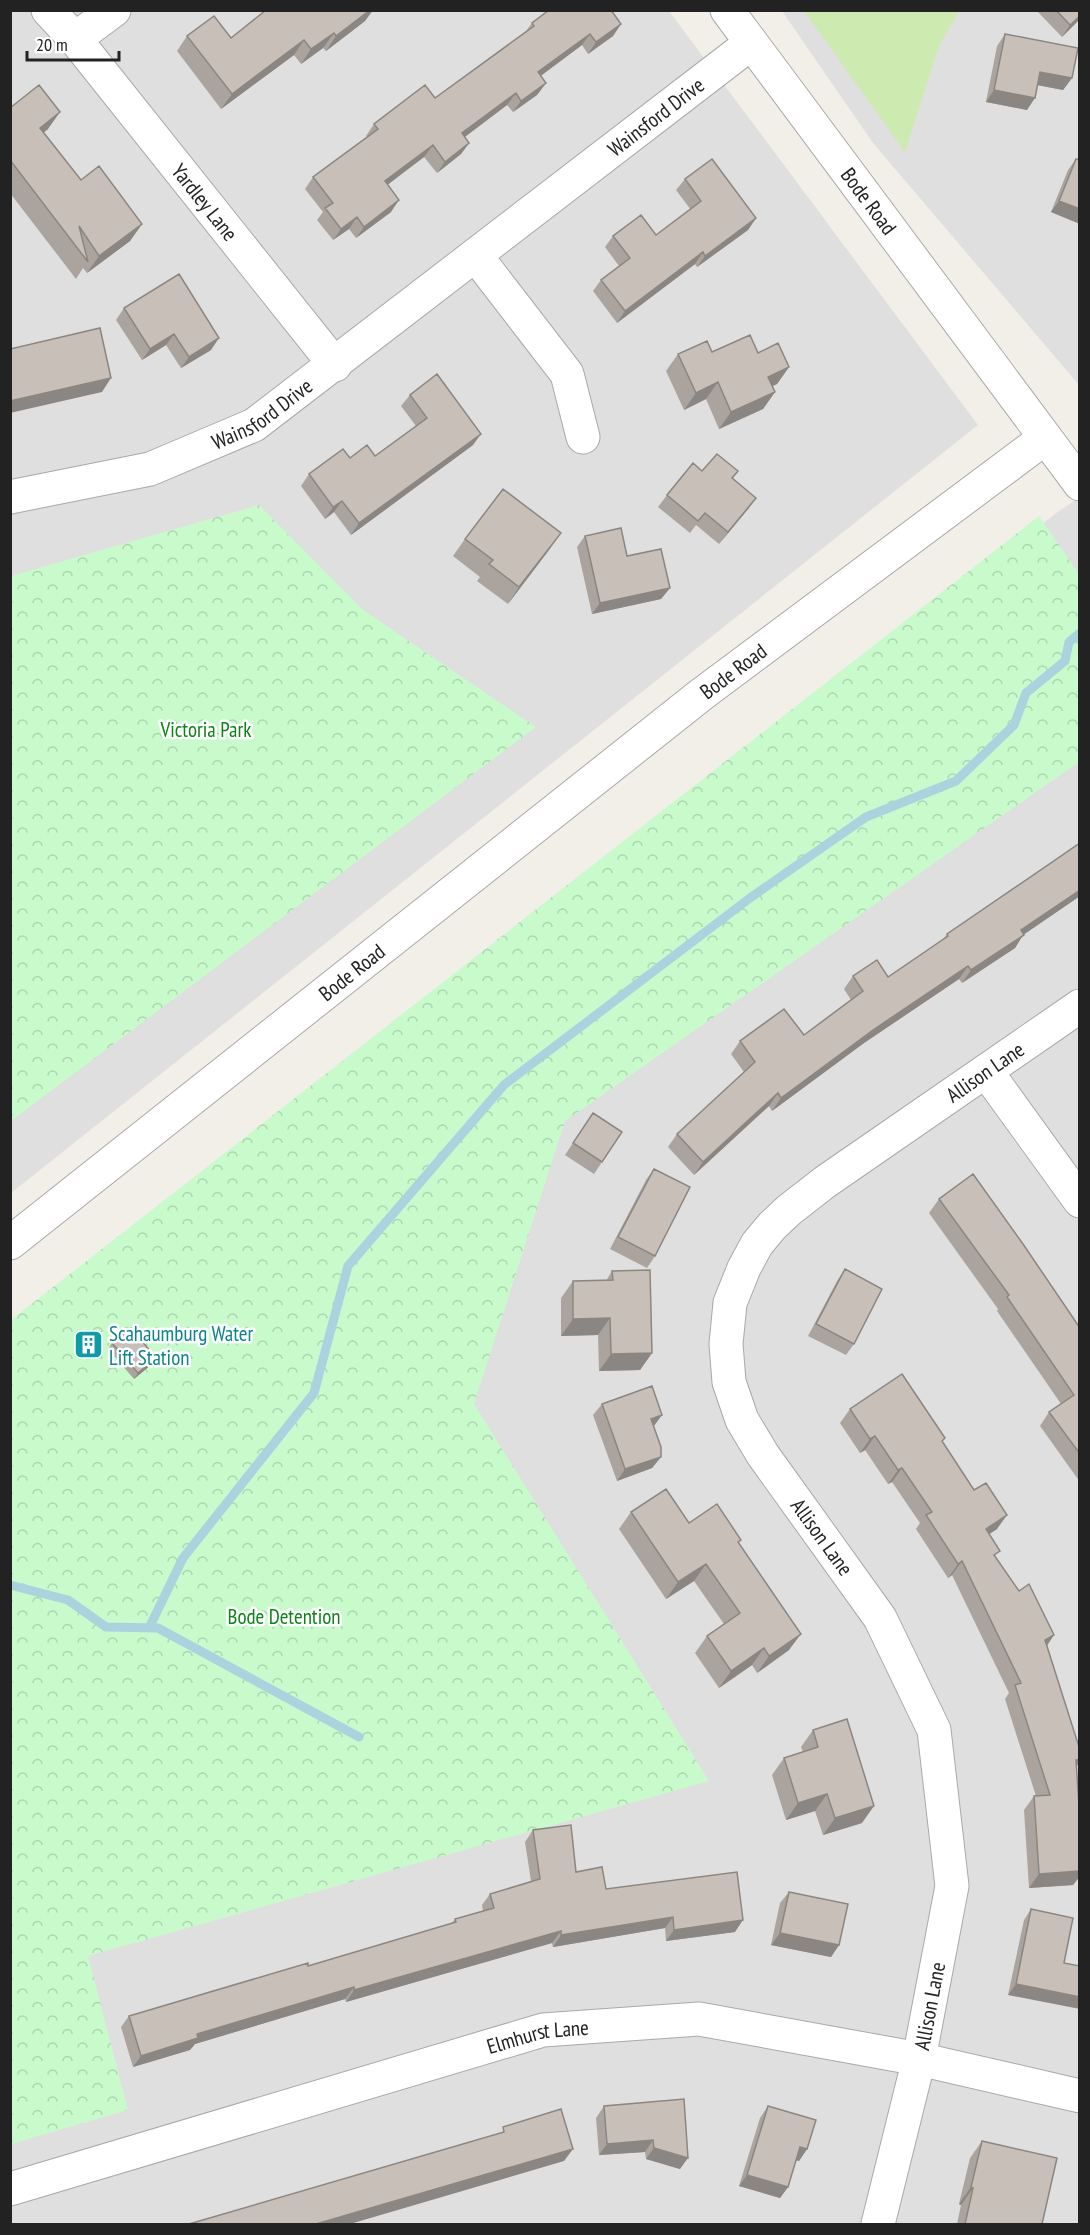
<svg xmlns="http://www.w3.org/2000/svg" width="1090" height="2235" font-family="'PT Sans Narrow',sans-serif">
<style>
.residential{fill:#e0dfdf}
.grass{fill:#cdebb0}
.park{fill:url(#park-crowns)}
.lines{fill:none;stroke-linecap:round;stroke-linejoin:round}
.stream{stroke:#aad3df;stroke-width:9}
.minor-casing{stroke:#a9a9a9;stroke-width:35}
.minor{stroke:#fff;stroke-width:33}
.wall{fill:#aba49e}
.shaded-wall{fill:#8b8681}
.building{fill:#c7bfb8;stroke:#8b8681;stroke-width:1.5}
.labels{text-anchor:middle;dominant-baseline:central;stroke-width:5;stroke-linejoin:round;paint-order:stroke}
.street-label{font-size:21px;fill:#222;stroke:#fff}
.park-label{font-size:21px;fill:#0c8416;stroke:#fff}
.culture-label{font-size:21px;fill:#0d838f;stroke:#fff;text-anchor:start}
</style>
<defs>
<pattern id="park-crowns" width="20" height="18" patternUnits="userSpaceOnUse" patternTransform="scale(1.5)"><rect width="20" height="18" fill="#c8facc"/><path d="M2 6a3 3 0 1 1 6 0M12 15a3 3 0 1 1 6 0" fill="none" stroke="#acd6af"/></pattern>
</defs>
<rect width="100%" height="100%" fill="#f2efe9"/>
<path class="residential" d="M11,11H669L978,425L11,1193Z
M782,11H1079V385L873,143Z
M1079,498V2224H11V1324L1059,511Z"/>
<path class="grass" d="M804,11H959L939,46L905,152Z"/>
<path class="park" d="M259,505L363,610L536,727L11,1121V576Z
M1039,516L1079,574V762L565,1121L474,1404L709,1781L88,1956L128,2110L11,2144V1320Z"/>
<g class="lines">
<path class="stream" d="M10,1585L68,1600L106,1627L158,1628L359,1737
M149,1628L183,1558L314,1393L348,1266L504,1085L750,898L866,817L956,781L1014,725L1026,693L1065,661L1069,642L1080,633"/>
<defs>
<g id="minor">
<path id="s1" d="M48,10L75,39L335,365"/>
<path id="s2" d="M727,10L1080,484"/>
<path d="M75,39L114,10"/>
<path d="M476,256L567,374L583,437"/>
<path id="s3" d="M10,497L150,469L254,425L750,44"/>
<path d="M986,1071L1080,1201"/>
<path id="s4" d="M10,1243L702,694L1045,438"/>
<path id="s5" d="M10,2189L543,2030L699,2019L919,2059L1080,2096"/>
<path id="s6" d="M878,2224L919,2059L952,1886L934,1730L880,1618L763,1455L742,1420L729,1382L726,1344L730,1303L744,1268L757,1244L772,1226L789,1210L825,1182L1080,1006"/>
</g>
</defs>
<use href="#minor" class="minor-casing"/>
<use href="#minor" class="minor"/>
</g>
<path class="wall" d="M264,10H373L365,21L326,51L323,48L301,64L294,55L221,109L177,51L187,36L231,38L263,13Z
M1036,10H1080V19L1062,37Z
M532,23L621,24L613,36L588,54L582,45L540,76L546,83L537,95L513,112L507,105L465,137L469,143L461,154L437,173L424,157L387,184L391,212L356,238L349,229L333,240L317,220L323,212L305,189L313,177L367,137L366,136L374,124L435,98L526,31Z
M1005,34L1072,78L1063,90L1037,85L1027,110L986,102L997,46Z
M10,108L48,129L43,133L81,180L142,224L130,241L87,273L83,268L76,279L10,193Z
M1076,159L1080,224L1051,212L1068,170Z
M685,179L756,218L748,230L697,267L695,264L617,323L593,291L601,280L619,266L605,247L613,236L656,235L691,210L676,190Z
M124,308L211,350L181,368L166,345L142,360L116,320Z
M712,352L758,353L789,367L777,384L772,386L775,392L763,409L719,429L706,399L684,410L666,371L678,354Z
M410,395L473,445L351,535L334,512L325,519L301,486L309,474L350,458L375,456L416,426L401,406Z
M702,471H738L733,478L756,498L748,509L719,544L696,525L690,533L658,507L667,495Z
M585,536L627,556L670,588L661,599L592,614L577,547Z
M465,539L549,550L508,604L477,581L480,577L453,556Z
M1080,843V896L1023,935L1015,948L962,983L959,979L864,1043L772,1111L769,1106L694,1175L668,1147L677,1134L744,1072L731,1054L740,1041L804,1035L851,1000L844,989L853,976L888,977L942,941L947,934Z
M593,1113L622,1132L594,1174L565,1155Z
M654,1169L655,1256L647,1268L610,1249L646,1180Z
M939,1199L1080,1328V1482L1040,1426L1049,1412L1061,1404L997,1311L998,1309L929,1213Z
M845,1269L854,1344L846,1355L808,1336L837,1281Z
M612,1271L652,1353L640,1370L599,1371L598,1335L561,1336V1298L573,1281H606Z
M112,1343L152,1364L134,1379L108,1349Z
M602,1404L654,1427L661,1457L652,1468L617,1481L593,1415Z
M850,1409L943,1443L997,1529L989,1534L996,1557L1019,1591L1054,1635L1047,1646L1076,1767L1080,1820V1876L1073,1885L1029,1888L1024,1810L1034,1796H1036L1005,1699L1009,1693L952,1575L948,1578L916,1529L920,1523L892,1482L888,1484L865,1450L860,1453L840,1423Z
M631,1512L689,1523L739,1543L789,1650L757,1673L752,1665L719,1688L695,1653L707,1636L724,1624L694,1581L666,1599L619,1529Z
M813,1730L862,1823L823,1835L815,1811L786,1820L772,1775L784,1758L803,1752L801,1747Z
M533,1830L576,1872L606,1889L735,1932L666,1941L665,1928L553,1947L552,1943L346,2002L345,1999L195,2044L190,2050L133,2067L121,2027L129,2016L308,1966L452,1923L455,1919L483,1911L482,1905L490,1894L531,1881L525,1842Z
M789,1892L839,1945L831,1957L771,1945L780,1903Z
M1031,1909L1064,1963L1008,1995L1024,1920Z
M684,2099L680,2169L646,2159L645,2152L599,2155L596,2118L604,2106Z
M768,2106L807,2149L799,2161L796,2160L788,2187L780,2198L739,2186L760,2118Z
M982,2141L1042,2224H957L961,2205L959,2204L970,2158Z"/>
<path class="shaded-wall" d="M370,10H373L365,21L326,51L336,36Z
M1080,16V19L1062,37L1070,25Z
M621,24L613,36L588,54L596,42Z
M334,33L323,48L301,64L311,49Z
M590,34L582,45L530,84L538,72Z
M304,40L294,55L221,109L232,94Z
M1040,72L1072,78L1063,90L1032,84Z
M546,83L537,95L513,112L521,101Z
M994,90L1035,98L1027,110L986,102Z
M516,93L507,105L454,145L462,133Z
M60,112L48,129L28,145L40,128Z
M469,143L461,154L437,173L445,162Z
M433,145L424,157L377,193L385,181Z
M399,200L391,212L356,238L364,227Z
M1059,201L1080,209V224L1051,212Z
M357,217L349,229L333,240L341,229Z
M756,218L748,230L697,267L705,256Z
M142,224L130,241L87,273L99,256Z
M703,252L695,264L617,323L625,311Z
M174,334L166,345L142,360L150,349Z
M219,338L211,350L181,368L189,357Z
M789,367L777,384L756,394L768,377Z
M111,378L102,392L10,413V401Z
M718,382L706,399L684,410L696,393Z
M775,392L763,409L719,429L731,412Z
M481,434L473,445L351,535L359,523Z
M756,498L748,509L719,544L728,532Z
M342,501L334,512L325,519L333,507Z
M561,533L549,550L508,604L519,587Z
M670,588L661,599L592,614L600,603Z
M1080,890V896L1023,935L1015,948L962,983L971,970L1021,930Z
M968,966L959,979L864,1043L772,1111L781,1098L873,1030Z
M778,1093L769,1106L694,1175L703,1162Z
M610,1318L598,1335L561,1336L573,1319Z
M652,1353L640,1370L599,1371L611,1354Z
M156,1358L152,1364L134,1379L138,1373Z
M662,1415L654,1426L651,1419Z
M875,1436L865,1450L860,1453L870,1439Z
M661,1457L652,1468L617,1481L625,1469Z
M902,1468L892,1482L888,1484L898,1470Z
M1007,1515L997,1529L976,1543L986,1529Z
M962,1561L952,1575L948,1578L958,1564Z
M706,1564L694,1581L666,1599L678,1582Z
M801,1634L789,1650L757,1673L769,1656Z
M1054,1635L1044,1649L1045,1640Z
M764,1648L752,1665L719,1688L731,1671Z
M1080,1759V1762L1072,1772L1076,1760Z
M827,1794L815,1811L786,1820L798,1803Z
M874,1806L862,1823L823,1835L835,1818Z
M1080,1871V1876L1073,1885L1029,1888L1039,1874Z
M673,1917L665,1928L553,1947L561,1935Z
M743,1920L735,1932L666,1941L674,1930Z
M561,1931L552,1943L346,2002L354,1990Z
M780,1933L839,1945L831,1957L771,1945Z
M1016,1984L1080,1997V2009L1008,1995Z
M354,1987L345,1999L195,2044L190,2050L133,2067L141,2056L197,2034Z
M653,2140L645,2152L599,2155L607,2144Z
M800,2147L807,2149L799,2161L791,2159Z
M654,2148L688,2158L680,2169L646,2159Z
M573,2149L564,2161L350,2224H316Z
M747,2175L788,2187L780,2198L739,2186Z
M971,2187L973,2188L961,2205L959,2204Z"/>
<path class="building" d="M266,10H370L336,36L334,33L311,49L304,40L232,94L187,36L214,16L231,38Z
M549,10H611L621,24L596,42L590,34L538,72L546,83L521,101L516,93L462,133L469,143L445,162L433,145L385,181L399,200L364,227L357,217L341,229L325,208L333,203L313,177L378,129L374,124L425,85L435,98L534,26L532,23Z
M1056,10H1080V16L1070,25Z
M1005,34L1078,48L1072,78L1040,72L1035,98L994,90Z
M39,85L60,112L40,128L81,180L99,166L142,224L99,256L79,226L88,262L10,160V108Z
M712,159L756,218L705,256L703,252L625,311L601,280L630,258L613,236L641,215L656,235L701,201L685,179Z
M1076,159L1080,160V209L1059,201Z
M179,274L219,338L189,357L174,334L150,349L124,308Z
M100,328L111,378L10,401V349Z
M750,335L758,353L778,343L789,367L768,377L775,392L731,412L718,382L696,393L678,354L707,341L712,352Z
M437,374L481,434L359,523L342,501L333,507L309,474L343,449L350,458L367,445L375,456L427,418L410,395Z
M717,454L738,471L732,478L756,498L728,532L705,513L698,521L667,495L693,463L702,471Z
M503,489L561,533L519,587L489,564L493,560L465,539Z
M621,528L627,556L661,549L670,588L600,603L585,536Z
M1080,843V890L1021,930L1024,935L971,970L968,966L873,1030L781,1098L778,1093L703,1162L677,1134L755,1062L740,1041L784,1009L804,1035L863,991L853,976L877,960L888,977L948,936L947,934Z
M593,1113L622,1132L602,1162L573,1143Z
M654,1169L690,1187L655,1256L618,1237Z
M973,1174L1023,1244L1080,1328V1454L1049,1412L1074,1395L1007,1297L1009,1295L939,1199Z
M845,1269L882,1289L854,1344L816,1324Z
M650,1270L652,1353L611,1354L610,1318L573,1319V1281L613,1280L612,1271Z
M131,1328L156,1358L138,1373L112,1343Z
M902,1374L945,1438L942,1441L974,1490L986,1483L1007,1515L986,1529L1000,1551L994,1555L1019,1591L1029,1584L1054,1635L1045,1640L1080,1750V1759L1076,1760L1080,1820V1871L1039,1874L1034,1796L1050,1795L1015,1685L1021,1683L962,1561L958,1564L926,1515L932,1512L902,1468L898,1470L875,1436L870,1439L850,1409Z
M652,1386L662,1415L651,1419L661,1447V1457L625,1469L602,1404Z
M666,1489L689,1523L717,1504L741,1540L738,1542L801,1634L769,1656L764,1648L731,1671L707,1636L740,1613L706,1564L678,1582L631,1512Z
M847,1719L874,1806L835,1818L827,1794L798,1803L784,1758L818,1747L813,1730Z
M571,1825L576,1872L602,1867L606,1889L737,1872L743,1920L674,1930L673,1917L561,1935V1931L354,1990V1987L197,2034L198,2038L141,2056L129,2016L308,1963V1966L456,1922L455,1919L494,1908L490,1894L540,1879L533,1830Z
M789,1892L848,1904L839,1945L780,1933Z
M1031,1909L1073,1918L1064,1963L1080,1966V1997L1016,1984Z
M684,2099L688,2158L654,2148L653,2140L607,2144L604,2106Z
M768,2106L816,2120L807,2149L800,2147L788,2187L747,2175Z
M561,2109L573,2149L316,2224H189L504,2132L503,2127Z
M982,2141L1057,2158L1042,2224H965L973,2188L971,2187Z"/>
<defs>
<symbol id="building-square" viewBox="-11 -11 22 22"><rect x="-9" y="-9" width="18" height="18" rx="4" fill="#0f9aa8" stroke="#fff"/><path d="M-4-6H4V6H1V3H-1V6H-4ZM-2.5-4.3h1.7v1.8h-1.7ZM.8-4.3h1.7v1.8H.8ZM-2.5-1h1.7V.8h-1.7ZM.8-1h1.7V.8H.8Z" fill="#fff"/></symbol>
</defs>
<g fill-rule="evenodd">
<use href="#building-square" x="72" y="1328" width="33" height="33"/>
</g>
<g class="labels">
<g class="street-label">
<text stroke="none"><textPath href="#s3" startOffset="762">Wainsford Drive</textPath></text>
<text stroke="none"><textPath href="#s1" startOffset="248">Yardley Lane</textPath></text>
<text stroke="none"><textPath href="#s2" startOffset="238">Bode Road</textPath></text>
<text stroke="none"><textPath href="#s3" startOffset="268">Wainsford Drive</textPath></text>
<text stroke="none"><textPath href="#s4" startOffset="922">Bode Road</textPath></text>
<text stroke="none"><textPath href="#s4" startOffset="436">Bode Road</textPath></text>
<text stroke="none"><textPath href="#s6" startOffset="1340">Allison Lane</textPath></text>
<text transform="translate(822 1537) rotate(54)">Allison Lane</text>
<text stroke="none"><textPath href="#s6" startOffset="224">Allison Lane</textPath></text>
<text stroke="none"><textPath href="#s5" startOffset="550">Elmhurst Lane</textPath></text>
</g>
<g class="park-label">
<text x="206" y="729">Victoria Park</text>
<text x="284" y="1616">Bode Detention</text>
</g>
<g class="culture-label">
<text x="109" y="1333">Scahaumburg Water<tspan x="109" dy="24">Lift Station</tspan></text>
</g>
</g>
<rect width="1090" height="2235" fill="none" stroke="#222222" stroke-width="24"/>
<path d="M27 51v9h92v-9" fill="none" stroke="#222222" stroke-width="3"/>
<text x="36" y="51" font-size="18" fill="#222222" stroke="#ffffff" stroke-width="4.5" paint-order="stroke">20 m</text>
</svg>
